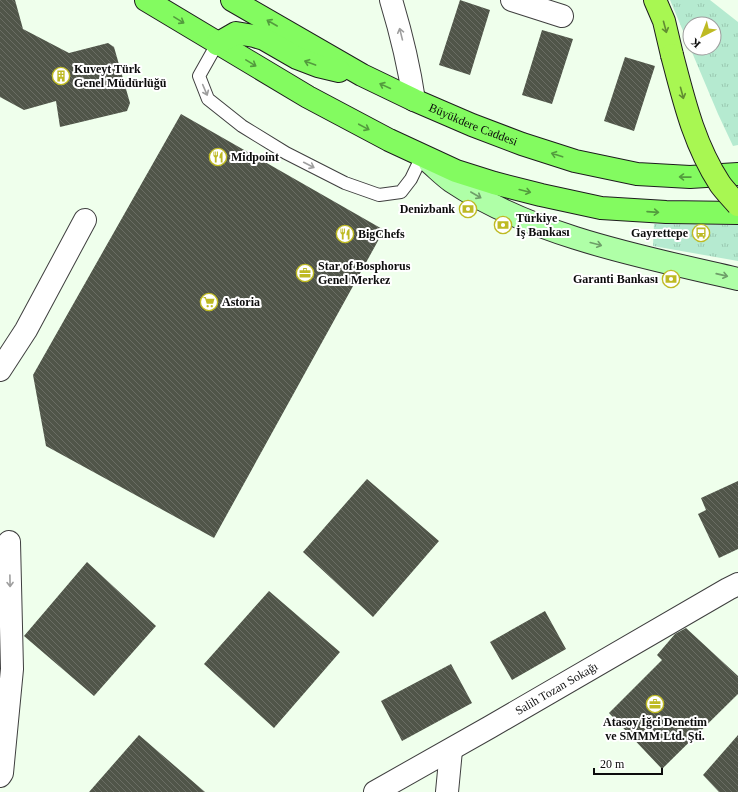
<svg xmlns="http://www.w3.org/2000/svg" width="738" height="792" font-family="Georgia,serif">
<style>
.grass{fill:url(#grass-tufts);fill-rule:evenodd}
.building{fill:url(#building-back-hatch)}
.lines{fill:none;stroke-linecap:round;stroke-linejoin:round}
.lane-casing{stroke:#3f3f3f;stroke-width:14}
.street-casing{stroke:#3f3f3f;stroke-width:24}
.secondary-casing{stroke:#2e2e2e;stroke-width:24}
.primary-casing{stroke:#1d1d1d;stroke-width:24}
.highway-casing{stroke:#1d1d1d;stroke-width:24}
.lane{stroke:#fff;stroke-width:12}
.street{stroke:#fff;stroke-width:22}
.secondary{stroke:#afffa7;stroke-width:22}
.primary{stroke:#83fb60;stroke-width:22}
.highway{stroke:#a8f752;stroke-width:22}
.highway-bridge-casing{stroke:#1d1d1d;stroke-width:24;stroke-linecap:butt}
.highway-bridge{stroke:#a8f752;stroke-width:22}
.oneway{stroke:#539b3e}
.oneway2{stroke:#628d32}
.oneway3{stroke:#9e9e9e}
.oneway4{stroke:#6e9e69}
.labels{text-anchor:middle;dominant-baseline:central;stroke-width:4;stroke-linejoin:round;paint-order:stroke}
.poi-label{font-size:12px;font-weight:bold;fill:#0c0c0c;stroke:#fff;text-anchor:start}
.street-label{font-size:12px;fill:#0c0c0c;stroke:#fff}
</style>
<defs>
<pattern id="grass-tufts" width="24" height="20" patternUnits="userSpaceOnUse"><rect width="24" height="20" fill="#b5ead0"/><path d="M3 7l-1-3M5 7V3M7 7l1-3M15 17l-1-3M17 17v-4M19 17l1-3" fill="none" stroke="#9ac8b1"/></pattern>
<pattern id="building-back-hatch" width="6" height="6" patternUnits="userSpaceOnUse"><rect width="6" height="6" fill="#505549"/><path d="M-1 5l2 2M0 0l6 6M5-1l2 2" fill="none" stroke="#6a6d64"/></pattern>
</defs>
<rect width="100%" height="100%" fill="#efffec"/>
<path class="grass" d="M670,0H710L738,22V145L733,146L718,114ZM690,24H714V48H690Z
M654,224L738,225V261L653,246Z"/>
<path class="building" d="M0,0H15L23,29L69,53L108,43L114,47L130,103L127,111L60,127L56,101L24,110L0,97Z
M460,0L490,10L470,75L439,65Z
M542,30L573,39L552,104L522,95Z
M625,57L655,66L634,131L604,121Z
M181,114L384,230L214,538L46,446L33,375Z
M367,479L439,541L373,617L303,552Z
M738,481V549L719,558L698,514L706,510L701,498Z
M87,562L156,626L94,696L24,636Z
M269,591L340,652L274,728L204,664Z
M545,611L566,649L512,680L490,642Z
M686,628L738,676V694L662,769L609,713L662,660L657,655L675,634Z
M451,664L472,703L402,741L381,701Z
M139,735L205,792H89Z
M738,735V792H719L703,775Z"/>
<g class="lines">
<defs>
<path id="lane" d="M217,44L199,76L208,99L242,126L286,153L345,183L379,195L401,192L411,179L422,156"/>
<g id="street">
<path d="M391,0C401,33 409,66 414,100"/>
<path d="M512,0L562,16"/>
<path d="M0,370L26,330L85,220"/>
<path d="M0,776L2,773L12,669L9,542"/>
<path id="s1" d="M375,792L490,727L728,589L738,584"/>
<path d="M447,792L451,750"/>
</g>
<path id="secondary" d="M430,163C437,169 444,176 451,181C533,236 643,257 738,279"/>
<g id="primary">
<path d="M146,0L308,97L389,140L456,171L494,183L541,195L601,208L666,212L738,213"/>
<path id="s2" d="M232,0L362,75L414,100L472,125L522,144L575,161L637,174L690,177L738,174"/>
<path d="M217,44L236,33L254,36L264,39L297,58L318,66L339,71"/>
</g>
<path id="highway" d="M655,0L664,21L672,55"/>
</defs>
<use href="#lane" class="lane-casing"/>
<use href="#street" class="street-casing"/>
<use href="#secondary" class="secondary-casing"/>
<use href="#primary" class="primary-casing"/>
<use href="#highway" class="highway-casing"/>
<use href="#lane" class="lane"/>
<use href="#street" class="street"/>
<use href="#secondary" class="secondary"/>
<use href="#primary" class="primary"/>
<use href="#highway" class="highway"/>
<defs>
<path id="highway-bridge" d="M672,55C684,101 694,144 720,184C725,191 732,198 738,205"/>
</defs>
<use href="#highway-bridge" class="highway-bridge-casing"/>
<use href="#highway-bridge" class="highway-bridge"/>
</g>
<defs><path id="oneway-shaft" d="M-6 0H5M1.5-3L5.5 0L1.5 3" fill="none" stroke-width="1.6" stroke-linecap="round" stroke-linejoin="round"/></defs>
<g class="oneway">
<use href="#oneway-shaft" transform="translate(179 20) rotate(31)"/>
<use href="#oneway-shaft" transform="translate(272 23) rotate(-150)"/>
<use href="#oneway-shaft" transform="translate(251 63) rotate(31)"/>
<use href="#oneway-shaft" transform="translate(310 63) rotate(-160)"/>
<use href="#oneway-shaft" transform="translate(385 86) rotate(-155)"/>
<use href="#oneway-shaft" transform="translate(364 127) rotate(28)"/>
<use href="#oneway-shaft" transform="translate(557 155) rotate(-162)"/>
<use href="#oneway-shaft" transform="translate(685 177) rotate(-179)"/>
<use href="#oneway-shaft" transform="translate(525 191) rotate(14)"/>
<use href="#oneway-shaft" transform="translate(653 212) rotate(4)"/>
</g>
<g class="oneway2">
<use href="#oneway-shaft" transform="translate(665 27) rotate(75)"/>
<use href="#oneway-shaft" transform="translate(682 93) rotate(75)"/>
</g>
<g class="oneway3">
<use href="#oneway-shaft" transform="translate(401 34) rotate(-104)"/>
<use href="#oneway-shaft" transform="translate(205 90) rotate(67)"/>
<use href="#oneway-shaft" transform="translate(309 165) rotate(27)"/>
<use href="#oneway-shaft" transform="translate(10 581) rotate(89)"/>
</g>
<g class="oneway4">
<use href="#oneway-shaft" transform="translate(476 195) rotate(30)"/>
<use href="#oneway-shaft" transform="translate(596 244) rotate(15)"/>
<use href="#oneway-shaft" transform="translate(722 275) rotate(13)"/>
</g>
<defs>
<symbol id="building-ring" viewBox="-11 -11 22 22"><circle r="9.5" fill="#fff" stroke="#beba23" stroke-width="1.5"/><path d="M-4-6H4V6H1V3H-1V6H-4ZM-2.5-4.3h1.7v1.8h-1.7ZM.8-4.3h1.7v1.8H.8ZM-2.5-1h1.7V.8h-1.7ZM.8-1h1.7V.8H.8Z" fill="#beba23"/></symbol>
<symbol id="restaurant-ring" viewBox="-11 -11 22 22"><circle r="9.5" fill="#fff" stroke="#beba23" stroke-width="1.5"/><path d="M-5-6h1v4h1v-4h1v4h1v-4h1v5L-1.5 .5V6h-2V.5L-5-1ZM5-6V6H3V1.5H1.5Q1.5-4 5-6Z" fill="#beba23"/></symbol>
<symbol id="bank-ring" viewBox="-11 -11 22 22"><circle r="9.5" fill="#fff" stroke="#beba23" stroke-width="1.5"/><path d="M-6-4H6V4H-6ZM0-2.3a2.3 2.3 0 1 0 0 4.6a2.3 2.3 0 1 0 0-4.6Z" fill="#beba23"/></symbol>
<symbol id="bus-ring" viewBox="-11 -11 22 22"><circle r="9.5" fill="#fff" stroke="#beba23" stroke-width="1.5"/><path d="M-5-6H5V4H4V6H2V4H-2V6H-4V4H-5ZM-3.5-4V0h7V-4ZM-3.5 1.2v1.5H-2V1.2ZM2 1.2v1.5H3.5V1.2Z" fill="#beba23"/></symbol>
<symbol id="office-ring" viewBox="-11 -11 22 22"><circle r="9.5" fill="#fff" stroke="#beba23" stroke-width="1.5"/><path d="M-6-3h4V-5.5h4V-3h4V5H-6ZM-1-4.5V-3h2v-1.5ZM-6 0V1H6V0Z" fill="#beba23"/></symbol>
<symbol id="supermarket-ring" viewBox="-11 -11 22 22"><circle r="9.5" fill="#fff" stroke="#beba23" stroke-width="1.5"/><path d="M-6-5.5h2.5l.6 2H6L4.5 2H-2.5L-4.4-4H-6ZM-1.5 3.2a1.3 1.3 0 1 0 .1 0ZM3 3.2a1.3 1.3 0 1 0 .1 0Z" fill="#beba23"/></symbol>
</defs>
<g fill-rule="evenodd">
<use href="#building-ring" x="51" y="66" width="20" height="20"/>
<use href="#restaurant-ring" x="208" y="147" width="20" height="20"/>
<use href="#bank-ring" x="458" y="199" width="20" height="20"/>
<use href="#bank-ring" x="493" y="215" width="20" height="20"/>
<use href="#bus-ring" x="691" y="223" width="20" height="20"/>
<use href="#restaurant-ring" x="335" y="224" width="20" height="20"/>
<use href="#office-ring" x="295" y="263" width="20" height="20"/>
<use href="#bank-ring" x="661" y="269" width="20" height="20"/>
<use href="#supermarket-ring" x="199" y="292" width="20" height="20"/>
<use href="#office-ring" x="645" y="694" width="20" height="20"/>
</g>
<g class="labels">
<g class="poi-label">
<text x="74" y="69">Kuveyt Türk<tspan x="74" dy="14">Genel Müdürlüğü</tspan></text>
<text x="231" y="157">Midpoint</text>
<text x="455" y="209" text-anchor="end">Denizbank</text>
<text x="516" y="218">Türkiye<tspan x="516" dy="14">İş Bankası</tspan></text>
<text x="688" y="233" text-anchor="end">Gayrettepe</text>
<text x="358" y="234">BigChefs</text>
<text x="318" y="266">Star of Bosphorus<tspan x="318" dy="14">Genel Merkez</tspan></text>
<text x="658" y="279" text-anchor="end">Garanti Bankası</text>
<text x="222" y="302">Astoria</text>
<text x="655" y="722" text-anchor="middle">Atasoy İğci Denetim<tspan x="655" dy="14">ve SMMM Ltd. Şti.</tspan></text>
</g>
<g class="street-label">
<text stroke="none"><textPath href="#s2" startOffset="272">Büyükdere Caddesi</textPath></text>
<text stroke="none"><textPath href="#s1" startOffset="209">Salih Tozan Sokağı</textPath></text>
</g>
</g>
<g transform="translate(702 36) rotate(222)"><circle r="19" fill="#ffffff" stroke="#9e9e9e"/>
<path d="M0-3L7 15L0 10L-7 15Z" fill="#beba23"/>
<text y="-6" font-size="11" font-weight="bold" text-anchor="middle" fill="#0c0c0c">K</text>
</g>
<path d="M594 768v6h68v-6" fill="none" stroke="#0c0c0c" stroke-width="2"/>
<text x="600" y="768" font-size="12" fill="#0c0c0c" stroke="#ffffff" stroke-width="3" paint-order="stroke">20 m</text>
</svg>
